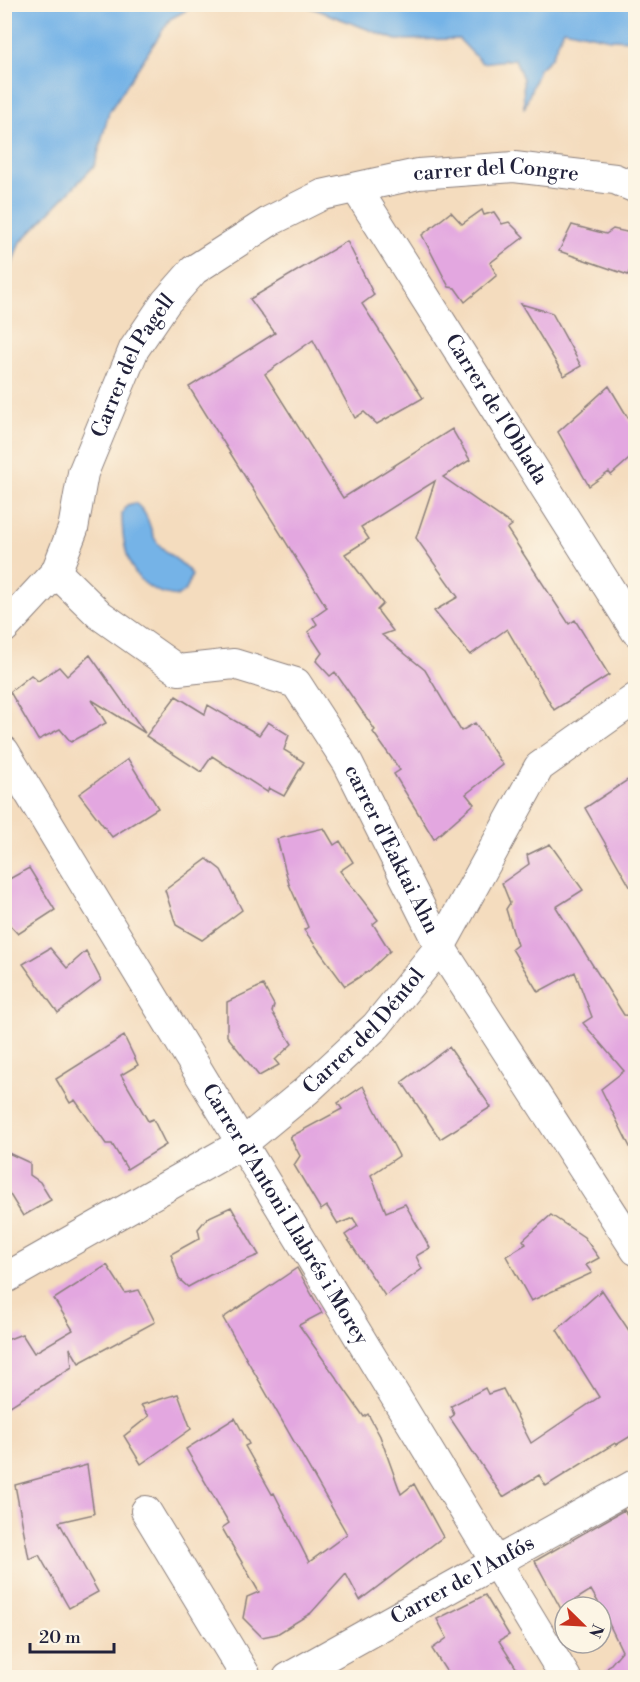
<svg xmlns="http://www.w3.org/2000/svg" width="640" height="1682" font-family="'Libre Bodoni',serif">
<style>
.water{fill:#74b3e7;stroke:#4b6a91;stroke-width:1.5}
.building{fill:#e3a7e0}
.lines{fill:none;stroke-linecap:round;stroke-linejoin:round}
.minor-casing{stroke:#8b7f7c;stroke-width:32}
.minor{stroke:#fff;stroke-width:30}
.labels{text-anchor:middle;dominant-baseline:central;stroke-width:5;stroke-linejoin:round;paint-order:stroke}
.street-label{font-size:21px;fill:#22223b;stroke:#fcf5e5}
</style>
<rect width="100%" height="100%" fill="#fcf5e5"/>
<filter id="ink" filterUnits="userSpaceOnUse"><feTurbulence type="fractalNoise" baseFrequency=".0167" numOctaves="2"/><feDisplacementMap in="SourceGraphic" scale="12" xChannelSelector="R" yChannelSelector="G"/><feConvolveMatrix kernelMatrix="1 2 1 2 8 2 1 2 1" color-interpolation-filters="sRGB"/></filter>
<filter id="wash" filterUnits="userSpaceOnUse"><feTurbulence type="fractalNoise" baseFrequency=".008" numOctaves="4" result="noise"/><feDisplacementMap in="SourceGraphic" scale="24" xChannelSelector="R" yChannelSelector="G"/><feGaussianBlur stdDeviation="1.35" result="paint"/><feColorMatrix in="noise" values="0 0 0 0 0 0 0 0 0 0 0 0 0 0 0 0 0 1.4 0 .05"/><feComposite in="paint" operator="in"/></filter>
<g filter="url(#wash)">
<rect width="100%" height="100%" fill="#f4dcbe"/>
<path class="water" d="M5,4L196,5L170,19L109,112L95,165L19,244L5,286Z
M304,5H635V40L610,39L564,29L551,58L539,69L524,109L523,79L515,59L482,63L459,39L396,40Z
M135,503C149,513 148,525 155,539C163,554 183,560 192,575L186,590L178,596C131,592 122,553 122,513L127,505Z"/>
<g id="blocks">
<path class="building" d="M482,210L484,215L494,212L502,224L509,222L524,237L490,263L497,275L465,302L455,288L449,287L422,235L451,212L462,224Z
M572,225L606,234L613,229L636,234V252L628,275L559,251Z
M347,241L374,295L362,304L423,398L377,424L364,412L355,418L313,340L265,374L343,498L452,429L470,460L443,477L512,525L507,529L569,624L575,620L609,675L554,710L507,629L470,655L434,611L458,597L416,538L435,481L361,527L369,539L345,554L383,604L377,610L393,631L382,635L425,670L461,731L475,723L503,765L466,794L474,804L434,839L394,774L400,770L373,732L375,730L335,672L330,676L316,661L322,653L308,632L317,624L313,618L327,608L189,387L275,333L250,299Z
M521,304L552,313L581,366L564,376Z
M609,386L636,431V453L611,475L609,472L589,486L558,432Z
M90,655L145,733L92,700L106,723L71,742L60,729L38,740L10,692L31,675L38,681L59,667L67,676Z
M176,696L205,714L208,705L259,735L268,722L289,735L284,750L304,762L284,796L269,788L267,792L212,756L201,772L146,736Z
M128,759L158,808L112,837L79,794Z
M629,779L636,795V897L585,808Z
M324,828L334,845L340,841L353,862L340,871L378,920L373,924L390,951L369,971L345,986L304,930L308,927L289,884L277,839Z
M550,844L583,890L556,907L624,1015L636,1016V1159L601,1089L624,1071L583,1023L592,1017L575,972L538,992L512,949L517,945L506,909L510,903L502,883L529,864L527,855Z
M207,859L221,870L242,910L202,940L176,925L165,890Z
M29,868L55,910L18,934L4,919V882Z
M50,948L67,968L86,951L101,980L58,1013L23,964Z
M263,985L274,1005L272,1012L292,1044L275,1060L279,1065L259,1076L227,1036V1002Z
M124,1036L138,1065L121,1075L148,1121L153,1119L166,1145L127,1169L112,1144H106L75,1100L70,1103L56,1079Z
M449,1047L491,1107L440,1139L402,1082Z
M363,1086L399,1156L371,1175L386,1212L405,1204L430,1248L416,1256L422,1269L385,1296L345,1235L358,1226L353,1218L338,1224L327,1206L321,1210L294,1165L300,1156L290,1137L342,1109L338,1103Z
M4,1151L30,1163V1175L40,1182L51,1200L23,1216L4,1185Z
M231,1207L259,1255L210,1275L188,1287L179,1279L171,1254L200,1238L198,1229L207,1218Z
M551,1215L584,1237L599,1258L586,1265L592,1273L531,1301L506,1256L526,1244L523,1240Z
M107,1265L125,1293L139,1290L155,1322L79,1363L70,1348L72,1367L4,1410V1341L22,1334L34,1353L73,1330L54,1299Z
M297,1268L322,1313L299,1325L364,1417L368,1414L380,1436L401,1494L414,1484L443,1537L360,1600L346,1574L311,1613L277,1634L262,1637L243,1618L247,1597L259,1592L222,1528L229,1523L186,1449L235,1418L249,1444L245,1446L272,1494L274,1493L309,1562L347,1534L223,1318Z
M602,1290L636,1341V1433L616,1445L615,1443L546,1486L539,1475L503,1497L450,1418L454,1415L451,1406L485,1388L488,1394L503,1389L531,1443L599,1397L557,1330Z
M178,1394L191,1429L141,1464L124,1436L149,1416L141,1405Z
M87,1465L94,1514L59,1522L98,1592L69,1608L39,1555L29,1559L15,1485Z
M624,1510L636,1528V1677H600L622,1651L601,1607L591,1590L561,1609L535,1561Z
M485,1595L509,1635L499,1641L522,1677H450L432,1649L447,1638L437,1619Z"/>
</g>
</g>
<g filter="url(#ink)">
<use href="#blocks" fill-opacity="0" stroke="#8b7f7c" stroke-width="1.5"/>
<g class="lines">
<defs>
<g id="minor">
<path id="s1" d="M356,188L636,631"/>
<path id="s2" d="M56,572L100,615L178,670L234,664L296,683L348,763L440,947L636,1250"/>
<path id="s3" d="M4,628L56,572L73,529L83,473L134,349L166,302L194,270L270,221L322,195L418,174L514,167L615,179L636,188"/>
<path id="s4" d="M4,751L566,1678"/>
<path id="s5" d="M4,1279L243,1143L306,1091L376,1026L440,947L539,767L636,698"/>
<path d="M146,1511L247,1678"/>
<path id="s6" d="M288,1678L636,1484"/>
</g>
</defs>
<use href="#minor" class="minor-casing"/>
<use href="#minor" class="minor"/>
</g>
</g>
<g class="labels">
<g class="street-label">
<text stroke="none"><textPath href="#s3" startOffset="738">carrer del Congre</textPath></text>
<text stroke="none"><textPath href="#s3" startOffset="298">Carrer del Pagell</textPath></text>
<text stroke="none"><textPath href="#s1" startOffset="262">Carrer de l'Oblada</textPath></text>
<text stroke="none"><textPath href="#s2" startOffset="470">carrer d'Eaktai Ahn</textPath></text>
<text stroke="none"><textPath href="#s5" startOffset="440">Carrer del Déntol</textPath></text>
<text stroke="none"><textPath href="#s4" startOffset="542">Carrer d'Antoni Llabrés i Morey</textPath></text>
<text stroke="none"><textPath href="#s6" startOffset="200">Carrer de l'Anfós</textPath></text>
</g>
</g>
<rect width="640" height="1682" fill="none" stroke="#fcf5e5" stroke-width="24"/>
<g transform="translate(583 1625) rotate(114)"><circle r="28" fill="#fcf5e5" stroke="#a5a1a1" stroke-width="1.5"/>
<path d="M0-4.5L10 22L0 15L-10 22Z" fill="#c8321e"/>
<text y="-9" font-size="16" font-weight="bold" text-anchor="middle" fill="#22223b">N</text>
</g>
<path d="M30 1643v9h84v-9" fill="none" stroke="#22223b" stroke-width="3"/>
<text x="39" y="1643" font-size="18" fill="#22223b" stroke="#fcf5e5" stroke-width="4.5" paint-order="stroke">20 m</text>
</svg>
